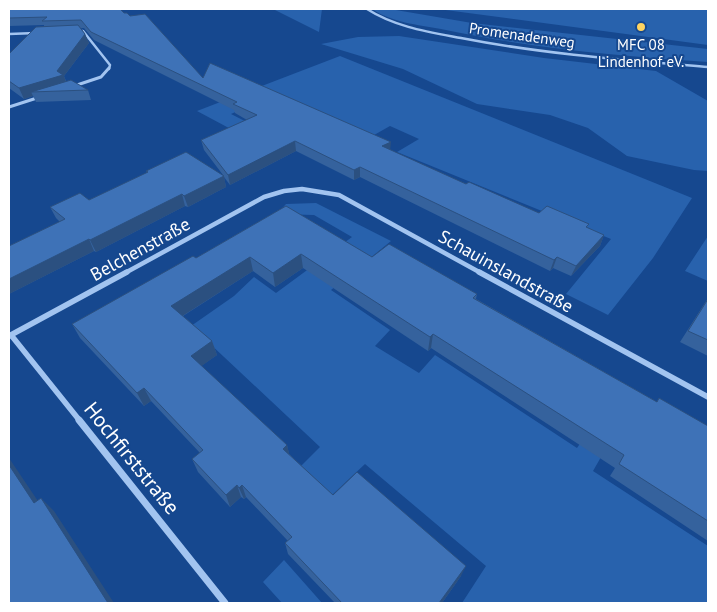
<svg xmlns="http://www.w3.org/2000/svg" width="717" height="612" font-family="'PT Sans',sans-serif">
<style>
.green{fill:#2862ad}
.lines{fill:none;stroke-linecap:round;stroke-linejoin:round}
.minor-far4{stroke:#a2c4f0;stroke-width:2.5}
.minor-far3{stroke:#a2c4f0;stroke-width:3}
.minor-far2{stroke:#a2c4f0;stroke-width:4.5}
.minor-far1{stroke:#a2c4f0;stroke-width:5.5}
.minor{stroke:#a2c4f0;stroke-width:7}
.wall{fill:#35629d}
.shaded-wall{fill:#2b5080}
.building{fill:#3e72b7;stroke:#2b5080}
.poi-dot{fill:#ffd461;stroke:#16488f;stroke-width:2}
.labels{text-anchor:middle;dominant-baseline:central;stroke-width:4;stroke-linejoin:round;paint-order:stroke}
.far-street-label{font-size:15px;fill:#fff;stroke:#16488f}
.far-poi-label{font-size:15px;fill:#fff;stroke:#16488f}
.street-label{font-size:18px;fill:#fff;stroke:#16488f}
.near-street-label{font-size:21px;fill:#fff;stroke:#16488f}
</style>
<rect width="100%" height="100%" fill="#16488f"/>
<path class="green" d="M273,9H322L319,32Z
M372,9H390L472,23L708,49V62C619,56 529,48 441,29C418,25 391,22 372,9Z
M438,9H708V45Z
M399,36L544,58L656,71L708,101V171L694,170L627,156L588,128L550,115L477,104L403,69L321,44L358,37Z
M340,56L692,198L653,258L608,315L566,294L611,239L397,152L419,139L390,126L367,139L270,96L231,114L294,146L283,157L197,111Z
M316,203L391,241L331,290L390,330L375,346L419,373L435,355L577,448L598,417L617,429L593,471L708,546V603H462L486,566L365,464L332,495L301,466L320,447L191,326L234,296L254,277L276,293L352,237L314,215L277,214L286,204Z
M708,236V281L685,271Z
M284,560L322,603H282L263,582Z"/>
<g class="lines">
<path class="minor-far4" d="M367,9C395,27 429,32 461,38C543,54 625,60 708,67
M77,31H83L110,65L109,69
M9,34L36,33"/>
<path class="minor-far3" d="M74,86L101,77L109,68
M9,107L40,97"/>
<path class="minor-far2" d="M125,273L264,197L284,191L302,189L339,195L481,273"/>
<path class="minor-far1" d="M479,272L708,397
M11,335L80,421
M9,336L127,272"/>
<path class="minor" d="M79,420L225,603"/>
</g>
<path class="wall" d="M9,9L124,13L130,16L203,78L390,150L466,184L539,213L588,228L604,235L600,246L571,276L553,268L550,271L360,177L354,180L296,151L230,185L224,177L226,187L188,207L185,206L96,252L94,251L9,294V246L60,222L56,218L50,207L89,200L147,173L146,171L223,175L204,150L201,140L247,120L235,113L234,110L94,40L84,28H81L85,34L89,43L64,76L66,81L88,90L91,100L36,102L33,96L24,99L9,88V54L44,27V25L9,26Z
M286,206L372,257L477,294L476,299L657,402L708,426V541L610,476L615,468L431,348L428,351L303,268L275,287L253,271L183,316L212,341L217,355L201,366L287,445L289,454L333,495L461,576L442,603H335L288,554L285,543L288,541L246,497L244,499L241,497L230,507L198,472L192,459L200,453L151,401L144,406L80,338L72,324L196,258Z
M708,298V356L680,342Z"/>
<path class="shaded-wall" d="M85,34L89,43L64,76L67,85L31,92L33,96L24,99L19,88L57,71Z
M295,141L296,151L230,185L228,175Z
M391,142L390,151L382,146Z
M360,167V177L354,180V170Z
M224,176L226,187L188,207L184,196Z
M182,194L185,206L96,252L90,240Z
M604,235L600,246L571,276L576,266Z
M89,239L94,251L9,294V279Z
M301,254L303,268L275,287L273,273Z
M250,257L253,271L176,320L171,306Z
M557,257L553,268L550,271L554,260Z
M433,334L431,348L428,351L430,337Z
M212,341L217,355L196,370L191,356Z
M144,388L151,401L144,406L137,393Z
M287,445L290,457L283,449Z
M9,458L48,516L34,503L9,465Z
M237,485L241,497L230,507L226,495Z
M242,485L246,497L244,499L239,488Z
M41,498L54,511L114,603H108Z
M466,566L461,576L442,603H439Z"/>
<path class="building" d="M9,9H120L124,13H127L130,16L145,14L203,78L210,63L391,142L382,146L466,184L469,182L539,213L547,206L589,224L586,227L604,235L576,266L557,257L554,260L360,167L354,170L295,141L228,175L201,140L257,115L233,104L237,102L91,32L81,20L42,21L47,17L9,18Z
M78,25L85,34L57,71L63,75L19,88L9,81V54L36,27Z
M71,80L88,90L31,92Z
M186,152L224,176L184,196L182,194L90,240L89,239L9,279V246L65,219L50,207L80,193L89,200L148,172L146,171Z
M286,206L372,257L389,244L477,294L473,298L657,402L659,398L708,426V521L619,464L624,455L433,334L430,337L301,254L273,273L250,257L171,306L212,341L191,356L287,445L283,449L333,495L357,472L466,566L439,603H342L285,543L292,537L242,485L239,488L237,485L226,495L192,459L203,450L144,388L137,393L72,324L193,256L196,258Z
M708,299V340L688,331Z
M9,465L34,503L41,498L108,603H9Z"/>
<circle class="poi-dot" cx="641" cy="27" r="5"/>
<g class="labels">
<g class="far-street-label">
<text transform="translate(522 35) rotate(8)">Promenadenweg</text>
</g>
<g class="far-poi-label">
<text x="641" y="44">MFC 08<tspan x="641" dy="17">Lindenhof eV.</tspan></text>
</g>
<g class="street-label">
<text transform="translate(140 249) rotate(-29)">Belchenstraße</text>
<text transform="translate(506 271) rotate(29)">Schauinslandstraße</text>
</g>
<g class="near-street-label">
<text transform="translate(132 458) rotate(51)">Hochfirststraße</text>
</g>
</g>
<rect width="717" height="612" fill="none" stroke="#ffffff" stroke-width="20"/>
</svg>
